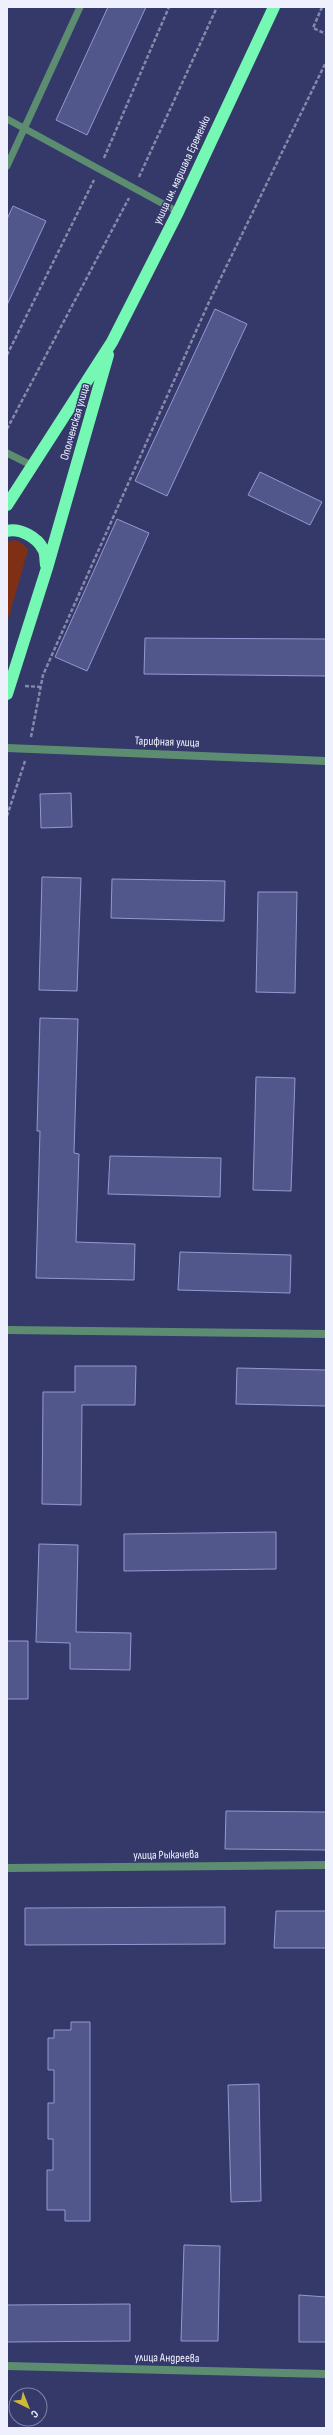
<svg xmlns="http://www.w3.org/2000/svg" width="333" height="2435" font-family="'Sofia Sans Condensed',sans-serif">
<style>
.green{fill:#7f2f13}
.building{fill:#52578b;stroke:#9299d2}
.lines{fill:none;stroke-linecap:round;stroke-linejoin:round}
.path{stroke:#8588a9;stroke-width:2.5;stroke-dasharray:4 2;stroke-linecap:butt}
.lane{stroke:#5c8d71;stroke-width:7}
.street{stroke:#5c8d71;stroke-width:8}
.highway{stroke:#74f8b4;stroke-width:12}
.labels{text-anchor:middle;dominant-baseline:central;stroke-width:3;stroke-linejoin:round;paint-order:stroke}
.street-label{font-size:12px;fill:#eef0fd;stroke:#35396a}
</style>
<rect width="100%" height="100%" fill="#35396a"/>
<path class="green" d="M16,540L24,545L28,550L7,623V542Z"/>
<path class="building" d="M108,7H146L87,135L56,120Z
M13,206L46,221L7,305V219Z
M215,309L247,324L167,496L135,481Z
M260,472L322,502L310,525L248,495Z
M117,519L149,533L87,671L55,657Z
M145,638L326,639V676L144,674Z
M71,793L72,827L41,828L40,794Z
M42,877L81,878L77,991L39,990Z
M112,879L225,881L224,921L111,918Z
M258,892H297L295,993L256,992Z
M40,1018L78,1019L74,1153L79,1154L76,1242L135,1244L134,1280L36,1278L40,1131H37Z
M256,1077L295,1078L291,1191L253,1190Z
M110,1156L221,1158L220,1197L108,1194Z
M180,1252L291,1255L290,1293L178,1290Z
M75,1366H136L135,1405H82L81,1505L42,1504L43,1392H75Z
M237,1368L326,1370V1406L236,1404Z
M276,1532V1569L124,1571V1534Z
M39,1544L78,1545L76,1632L131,1633L130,1670L70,1669V1643L36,1642Z
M7,1641H28V1699H7Z
M226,1811L326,1812V1850L225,1849Z
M225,1907V1944L25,1945V1908Z
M276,1911H326V1948H274Z
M71,2022H90V2221H65V2210H47V2170H53V2139H48V2103H54V2070H48V2038H54V2030H71Z
M259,2084L261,2201L231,2202L228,2085Z
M184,2245L220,2246L218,2341H181Z
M299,2295L326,2297V2342H299Z
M130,2304V2341L7,2342V2305Z"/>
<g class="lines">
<path class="path" d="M322,7L313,28L326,34
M104,158L169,7
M139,177L217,7
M7,355L94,180
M7,429L129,198
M25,686L41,687
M31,737L43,675L209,302L326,62
M7,816L25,761"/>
<path class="lane" d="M7,119L178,212
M7,166L80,7
M7,453L33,466"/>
<path class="street" d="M7,748L326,761
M7,1330L326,1334
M7,1868L326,1865
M7,2366L326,2374"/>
<path class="highway" d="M7,505L112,342L178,212L274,7
M7,531C20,528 37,537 43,549C46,553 45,560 46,565
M7,694L47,568L108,355"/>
</g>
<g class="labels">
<g class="street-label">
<text transform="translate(182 170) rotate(-65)">улица им. маршала Еременко</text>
<text transform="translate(75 422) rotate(-74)">Ополченская улица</text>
<text transform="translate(167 742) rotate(2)">Тарифная улица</text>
<text transform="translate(166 1855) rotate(-1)">улица Рыкачева</text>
<text transform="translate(167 2358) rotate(1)">улица Андреева</text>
</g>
</g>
<rect width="333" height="2435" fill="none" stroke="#eef0fd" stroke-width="16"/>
<g transform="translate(28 2407) rotate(137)"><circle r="19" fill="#35396a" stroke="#7f82a5"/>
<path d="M0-3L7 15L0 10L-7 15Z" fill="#cfb837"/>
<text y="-6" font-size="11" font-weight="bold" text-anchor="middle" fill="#eef0fd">С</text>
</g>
</svg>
